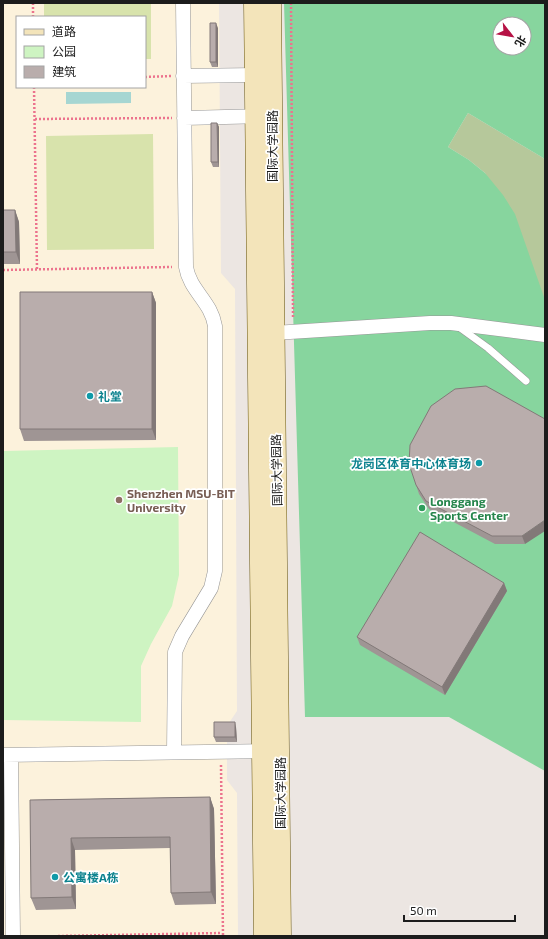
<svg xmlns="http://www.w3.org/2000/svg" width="548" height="939" font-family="'Exo 2','Noto Sans SC',sans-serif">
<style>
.education{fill:#fcf2dc;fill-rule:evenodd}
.grass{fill:#d8e3ac}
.forest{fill:#b6c89b}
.park{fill:#cef4c2}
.pitch{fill:#87d59e;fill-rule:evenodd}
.water{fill:#a6d6d2}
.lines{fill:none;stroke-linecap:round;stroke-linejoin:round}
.lane-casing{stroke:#969696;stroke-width:8}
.street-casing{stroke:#969696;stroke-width:15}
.secondary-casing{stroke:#67550e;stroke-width:21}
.path{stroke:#ec738d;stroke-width:2.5;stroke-dasharray:2 2;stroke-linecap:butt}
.lane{stroke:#fff;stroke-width:7}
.street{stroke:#fff;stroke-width:14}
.secondary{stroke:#f3e4ba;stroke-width:20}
.wall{fill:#9f9594}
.shaded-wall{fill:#827978}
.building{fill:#b9adac;stroke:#827978}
.culture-dot{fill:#0f9aa8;stroke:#fff;stroke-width:1.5}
.education-dot{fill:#8d6e63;stroke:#fff;stroke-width:1.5}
.leisure-dot{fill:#2e9e5b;stroke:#fff;stroke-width:1.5}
.labels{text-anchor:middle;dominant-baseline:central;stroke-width:3.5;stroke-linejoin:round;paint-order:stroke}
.street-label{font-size:12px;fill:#1c1c1c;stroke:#fff}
.culture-label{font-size:12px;font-weight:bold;fill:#0d838f;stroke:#fff;text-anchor:start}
.education-label{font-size:12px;font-weight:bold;fill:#785e54;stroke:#fff;text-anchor:start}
.leisure-label{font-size:12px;font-weight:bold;fill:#27864d;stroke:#fff;text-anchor:start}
</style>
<rect width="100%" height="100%" fill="#ece6e2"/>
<path class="education" d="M3,3H219L221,273L235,289L237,711L227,726V780L237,793L238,936H3ZM17,17H145V87H17Z"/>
<path class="grass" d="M44,3H151V59H145V17H44Z
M153,134L154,249L47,250L46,136Z"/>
<path class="forest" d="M468,113L545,159V306L485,173L469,160L448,147Z"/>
<path class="park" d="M3,399L4,451L178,447L179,575L172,606L151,644L141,666V722L3,720Z"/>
<path class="pitch" d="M284,3H545V159L468,113L448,147L469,160L485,173L503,195L515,214L545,300V771L449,717H305ZM500,24H524V48H500Z"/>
<path class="water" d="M66,92H131V103L66,104Z"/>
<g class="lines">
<defs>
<path id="lane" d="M459,327L488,348L526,381"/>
<path id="street" d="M183,76L263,75
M184,118L264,116
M274,333L430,323H451L545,335
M174,752L175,652L182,636L211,588L215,571V326C211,301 190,291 186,267L183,3
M3,755L271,751
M11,755L13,936"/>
<path id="secondary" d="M254,3L264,936
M271,3L281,936"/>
</defs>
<use href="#lane" class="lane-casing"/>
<use href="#street" class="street-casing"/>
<use href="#secondary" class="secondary-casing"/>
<path class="path" d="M33,3V17
M291,3L293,317
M145,77L171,76
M34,87L37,269
M35,119L172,118
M3,270L172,267
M221,765L223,936
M58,936L222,933"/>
<use href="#lane" class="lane"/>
<use href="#street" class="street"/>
<use href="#secondary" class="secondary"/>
</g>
<path class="wall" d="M218,28V67H212L210,62Z
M217,123L219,127V167H213L211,162Z
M3,210H15L19,222L20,264H3Z
M152,292L156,303V440L24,441L20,429Z
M486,386L525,544H495L429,509L419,494L416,485Z
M504,583L507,591L445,695L360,645L357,637Z
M236,727L237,742H216L214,737Z
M210,797L214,809L216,904L175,905L171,893L170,848L75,850L76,909L36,910L31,898L30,800Z"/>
<path class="shaded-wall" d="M216,23L218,28V67L216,62Z
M217,123L219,127V167L218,162Z
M15,210L19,222L20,264L16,252Z
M152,292L156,303V440L152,429Z
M545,520V531L525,544L522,536Z
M504,583L507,591L445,695L442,687Z
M235,722L236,727L237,742L235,737Z
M210,797L214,809L216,904L211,892Z
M71,838L75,850L76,909L72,897Z"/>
<path class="building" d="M210,23H216V62H210Z
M211,123H217L218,162H211Z
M3,210H15L16,252H3Z
M20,292H152V429H20Z
M486,386L545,419V520L522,536H492L426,501L416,485L409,464L410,445L431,406L455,389Z
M420,532L504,583L442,687L357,637Z
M214,722H235V737H214Z
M210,797L211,892L171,893L170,837L71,838L72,897L31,898L30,800Z"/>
<g class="culture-dot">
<circle cx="90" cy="396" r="4"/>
<circle cx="479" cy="463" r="4"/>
<circle cx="55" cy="877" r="4"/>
</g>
<circle class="education-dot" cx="119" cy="500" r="4"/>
<circle class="leisure-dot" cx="422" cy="508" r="4"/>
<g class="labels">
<g class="street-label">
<text transform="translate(272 146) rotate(-90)">国际大学园路</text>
<text transform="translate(276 470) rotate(-91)">国际大学园路</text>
<text transform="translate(280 793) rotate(-90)">国际大学园路</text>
</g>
<g class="culture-label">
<text x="98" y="396">礼堂</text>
<text x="471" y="463" text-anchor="end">龙岗区体育中心体育场</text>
<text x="63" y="877">公寓楼A栋</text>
</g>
<g class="education-label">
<text x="127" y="493">Shenzhen MSU-BIT<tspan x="127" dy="14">University</tspan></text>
</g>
<g class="leisure-label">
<text x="430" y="501">Longgang<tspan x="430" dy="14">Sports Center</tspan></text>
</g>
</g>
<rect width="548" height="939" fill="none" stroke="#1c1c1c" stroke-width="8"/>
<rect x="16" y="16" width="130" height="72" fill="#ffffff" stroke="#a4a4a4"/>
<rect x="24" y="29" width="20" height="6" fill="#f3e4ba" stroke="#a4a4a4"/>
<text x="52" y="36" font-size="12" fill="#1c1c1c">道路</text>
<rect x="24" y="46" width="20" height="12" fill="#cef4c2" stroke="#a4a4a4"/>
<text x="52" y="56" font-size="12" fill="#1c1c1c">公园</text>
<rect x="24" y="66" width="20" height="12" fill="#b9adac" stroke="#a4a4a4"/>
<text x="52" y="76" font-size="12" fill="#1c1c1c">建筑</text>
<g transform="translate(512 36) rotate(121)"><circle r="19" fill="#ffffff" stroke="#a4a4a4"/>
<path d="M0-3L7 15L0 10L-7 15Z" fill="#b61245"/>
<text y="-6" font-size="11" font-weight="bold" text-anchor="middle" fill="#1c1c1c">北</text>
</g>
<path d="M404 915v6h111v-6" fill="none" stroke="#1c1c1c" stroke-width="2"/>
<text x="410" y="915" font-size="12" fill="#1c1c1c" stroke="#ffffff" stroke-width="3" paint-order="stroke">50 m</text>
</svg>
